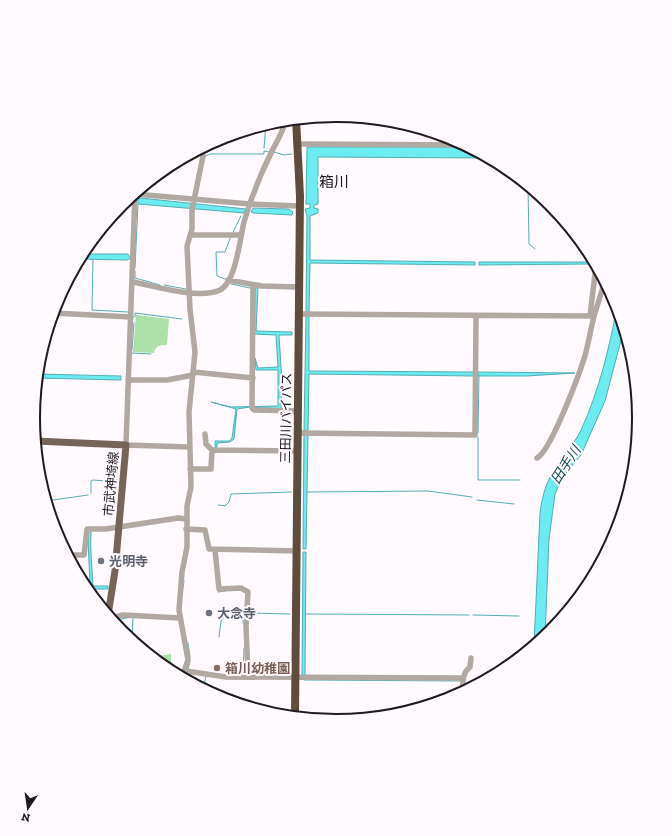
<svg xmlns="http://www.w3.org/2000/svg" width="672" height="836" font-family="'Zilla Slab','Noto Sans JP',serif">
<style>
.green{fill:#addfa8}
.water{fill:#6aecf0;stroke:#54adb2}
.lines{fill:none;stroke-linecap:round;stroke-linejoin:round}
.stream{stroke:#54adb2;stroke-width:1}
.minor{stroke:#b2a8a2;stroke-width:5.5}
.major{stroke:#756459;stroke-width:7}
.highway{stroke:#5f4c3f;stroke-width:8}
.worship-dot{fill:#6b7280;stroke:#fefafe;stroke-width:1.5}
.education-dot{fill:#8d6e63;stroke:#fefafe;stroke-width:1.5}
.labels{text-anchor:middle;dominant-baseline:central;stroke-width:4;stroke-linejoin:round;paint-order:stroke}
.street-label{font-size:13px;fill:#201920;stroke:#fefafe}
.worship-label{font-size:13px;font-weight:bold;fill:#5b616d;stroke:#fefafe;text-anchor:start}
.education-label{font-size:13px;font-weight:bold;fill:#785e54;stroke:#fefafe;text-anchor:start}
.water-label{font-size:14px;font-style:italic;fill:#154e50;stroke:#fefafe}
.quarter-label{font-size:15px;fill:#201920;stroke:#fefafe}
.rim{fill:none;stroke:#201920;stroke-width:2}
</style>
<rect width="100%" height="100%" fill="#fefafe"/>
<path class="green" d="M136,315L169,319L167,345C160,345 156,345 154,353L133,352Z
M171,654V672L152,657Z"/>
<path class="water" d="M307,147H469L488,158L318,157V204L314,205V208L318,209V213L310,216V260L475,262V265L310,263L309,312H306L307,216L305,209L310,208V204H306Z
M140,198L246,209L244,213L138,204V199Z
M253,208L289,209L293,212L292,215L253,213L251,212Z
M82,254H128L130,258L128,260L79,259Z
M479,262H593V264L479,265Z
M255,288H258L256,331L292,332V335H279L282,383L281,409L250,407L237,409L234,439L230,442L217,443V448H215V441H229L232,438L236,409L211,402L231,407L278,406V370H256L255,358L258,368L278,367L276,335L254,334Z
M617,307L624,329L605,401L581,455L562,478L555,494L549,539L545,637L534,645L540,513C542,498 545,485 553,472C561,457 574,445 581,430C599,391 609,349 617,307Z
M306,317H309V371L474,372V376L309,374L308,431H304Z
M478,372L575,373L527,376H478Z
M37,374L121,376V380L37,378Z
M304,435H308L306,549H303Z
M91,531C90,550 92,567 93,586H108V589H92V596L90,593C90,572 88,553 88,532Z
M303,552H306L305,675H302Z"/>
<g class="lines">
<path class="stream" d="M264,148L266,124
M274,152L284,155L292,154
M204,157L210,154H264V151L269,152
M528,186L529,244L535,249
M233,232L241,216
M93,259L92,310L128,312
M135,268L138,204
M135,271V278L160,285
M225,279L217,276L216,252H225L231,236
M231,284L250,288
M164,285L186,289
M135,317V313L182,319
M132,350L134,323
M132,353L151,354
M478,433L479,375
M478,437V480H520
M307,492L428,491L472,497
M91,493V481L93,480L120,482
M477,500L514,504
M46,501L88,495
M218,505L225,506L229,502L231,494L291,492
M183,588L184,581
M218,592L225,591
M251,613L290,614
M305,614L469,615
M473,615L519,616
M243,616V623
M133,618L132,638L136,644
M116,620L127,618
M116,620V625
M219,637L221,621L223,618L243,616
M188,643L190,657
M188,669L190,662
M243,674L244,648
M304,680L460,681
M203,689L206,676"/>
<path class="minor" d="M298,144L465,145
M135,193L126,445L189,447
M135,194L250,204L300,206
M125,201H135
M191,235H241
M228,280L262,286L299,287
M133,282C156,286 198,300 220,290C236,282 240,238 244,222C251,198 261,173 272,151C277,140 284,132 285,120
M253,285L252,408L254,410L298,411
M53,313L131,317
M299,314L594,316L605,281
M590,316L596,265
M193,372L253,378
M128,380H167L193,375
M298,433L475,435L476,316
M205,434L206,444L212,450L298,451
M537,458C551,451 581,370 586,352C589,340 591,328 594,316
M190,469H211L212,450
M186,529L205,530L209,549L297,551
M215,550L219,589L241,588L248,592L246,626L248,677
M67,555H84L87,529H106L178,518L186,519
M110,618L123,615L180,618
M186,671L226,677L463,678
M182,677L188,660L179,610L182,572L187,547V506L191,487L189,412L195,352L190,309L187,246L192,229V210L203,156L202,148
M462,692C463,683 462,673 470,667L471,658"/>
<path class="major" d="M35,441L126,445L115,571L108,615"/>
<path class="highway" d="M295,717L300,196L296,119"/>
</g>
<g class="worship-dot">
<circle cx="101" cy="561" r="4"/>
<circle cx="209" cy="613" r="4"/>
</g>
<circle class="education-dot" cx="217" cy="668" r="4"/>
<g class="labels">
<g class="street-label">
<text transform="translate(286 418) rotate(-89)">三田川バイパス</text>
<text transform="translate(111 484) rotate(-85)">市武神埼線</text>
</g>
<g class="worship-label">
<text x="109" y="561">光明寺</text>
<text x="217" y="613">大念寺</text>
</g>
<g class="education-label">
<text x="225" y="668">箱川幼稚園</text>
</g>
<g class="water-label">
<text transform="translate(566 465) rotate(-57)">田手川</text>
</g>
<g class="quarter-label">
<text x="334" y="182">箱川</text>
</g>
</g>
<path d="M0 0H672V836H0ZM40 418a296 296 0 1 1 592 0a296 296 0 1 1-592 0Z" fill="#fefafe" fill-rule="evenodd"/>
<path class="rim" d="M40 418a296 296 0 1 1 592 0a296 296 0 1 1-592 0Z"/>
<g transform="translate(28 808) rotate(193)" stroke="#fefafe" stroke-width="3" paint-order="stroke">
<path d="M0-3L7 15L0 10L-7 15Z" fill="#201920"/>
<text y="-6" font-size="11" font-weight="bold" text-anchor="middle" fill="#201920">N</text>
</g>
</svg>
